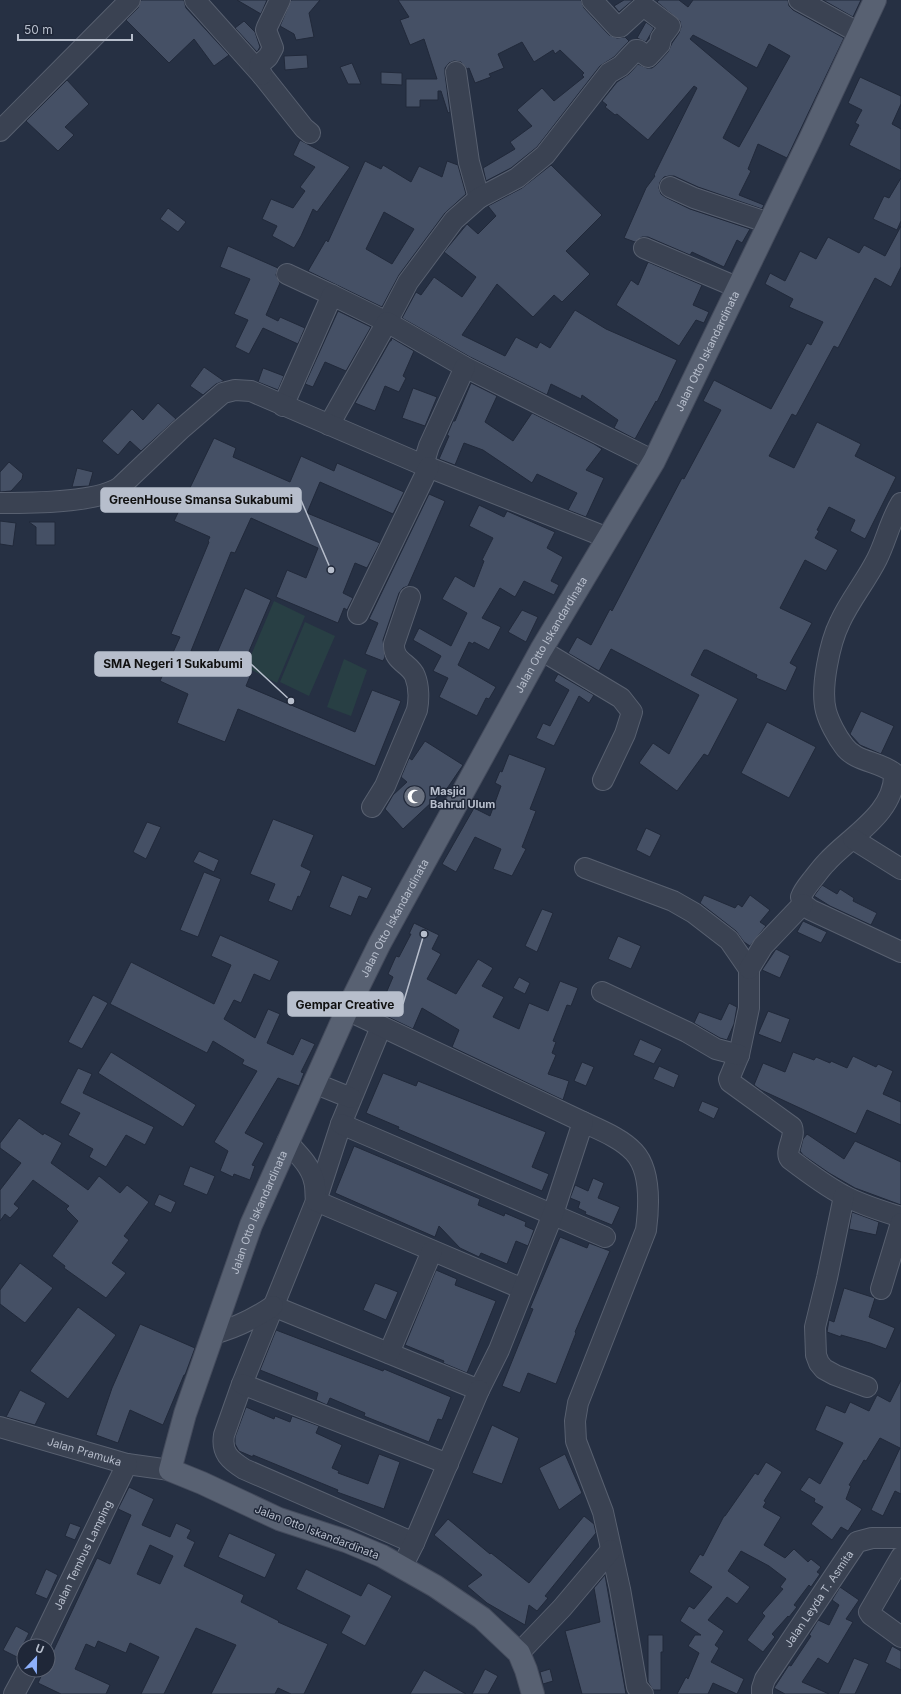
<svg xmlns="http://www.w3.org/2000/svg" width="901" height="1694" font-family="Inter,sans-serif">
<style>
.green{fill:#283f44}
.building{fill:#455065;stroke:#21293a;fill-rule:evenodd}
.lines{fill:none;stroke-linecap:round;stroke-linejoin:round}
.minor-casing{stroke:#586070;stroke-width:22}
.major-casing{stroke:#444b5c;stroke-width:24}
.minor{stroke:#3a4252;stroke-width:20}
.major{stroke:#586172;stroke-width:22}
.labels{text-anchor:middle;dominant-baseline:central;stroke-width:3;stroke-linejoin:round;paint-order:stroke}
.street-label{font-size:11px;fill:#b7becc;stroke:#1f2738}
.poi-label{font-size:11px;font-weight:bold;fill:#b7becc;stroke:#1f2738;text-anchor:start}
.leader{fill:none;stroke:#b7becc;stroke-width:1.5}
.callout-dot{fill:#b7becc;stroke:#1f2738;stroke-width:1.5}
.callout{fill:#b7becc;stroke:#b7becc;stroke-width:1.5}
.callout-label{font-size:12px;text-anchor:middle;font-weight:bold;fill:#111}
</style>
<rect width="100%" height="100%" fill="#263043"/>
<path class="green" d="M274,601L305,616L277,683L246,667Z
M305,622L335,636L309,696L280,682Z
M344,659L367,670L351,716L327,707Z"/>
<path class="building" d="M141,0H184L186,8L229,55L214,66L194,39L169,63L126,20L138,8Z
M237,0H267L261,14Z
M291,0H320L309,13L314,37L296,40L294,34L280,26Z
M398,0H581L584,8L609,35L617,38L625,37L629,41L614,57L600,66L537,147L511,168L486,181L483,168L515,149L510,142L532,126L517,110L542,88L554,101L584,77L582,75L584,73L560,50L555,54L553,50L534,62L522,42L498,54L504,68L489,74L491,77L475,83L469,68L467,69L461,62L454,61L449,63L445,68V74L450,112L448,113L441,91H438V100H420V107H406V79H437L424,39L410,45L400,20L409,17Z
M624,0H633L619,12L614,6Z
M659,0H679L688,7L693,0H788L789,6L793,10L844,38L787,158L758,144L748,169L751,171L739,195L764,205L762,209L698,187L674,176H669L664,177L660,182L659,188L661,194L665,197L690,209L750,229L742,243L737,240L724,267L692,252L690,255L648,237H642L635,242L624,238L646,188L655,176L654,175L697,88L694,86L648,140L617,114L615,115L605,107L607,105L602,101L617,82L629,74L638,64L647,68H652L656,65L668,52L672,43L679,33L681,27L680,21L657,2ZM693,35L757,68L769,44L790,56L739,147L723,138L748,88L690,39Z
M823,0H861L853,17Z
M244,21L255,32L260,47L257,52L235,28Z
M646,22L654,28L646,42L637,38Z
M307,55L308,68L285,70L284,56Z
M352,63L361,84H348L340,67Z
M381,72L402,73V85L381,84Z
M860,77L901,96V104L892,124L901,129V171L849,145L859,125L855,123L862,110L848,103Z
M67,80L89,104L65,127L74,135L58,151L26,121Z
M300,140L350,167L317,212L313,209L301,236L294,248L272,236L277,226L262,219L271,199L293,208L305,191L300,187L315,167L293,155Z
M365,161L381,169L383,165L411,182L419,166L442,177L447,161L458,165L466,194L445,213L399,275L382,307L308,271L326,240L328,242ZM384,212L414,229L392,264L366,249Z
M551,165L602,215L566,251L590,274L562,302L554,295L533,317L497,284L462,335L505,356L516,337L537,348L540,342L550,348L575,310L606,329L677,360L657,402L656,401L635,439L614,428L618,420L582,395L581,399L551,384L547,395L470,357L402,318L416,292L421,295L434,277L462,297L476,277L444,252L467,224L478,234L496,216L488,206L522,188Z
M901,178V221L897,230L873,219L884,196L889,198Z
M168,208L186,222L178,232L160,219Z
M901,226V267L891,287L875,278L838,348L834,346L796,416L792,414L769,456L794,468L817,422L861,444L855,456L896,477L865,539L850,531L855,520L829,507L817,530L819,531L815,538L838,550L826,571L805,560L780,608L812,623L790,663L797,667L786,691L756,678L757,675L707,650H704L691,675L738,699L708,756L704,754L677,791L639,763L653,743L669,754L699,695L611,649L599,671L568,653L577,637L591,645L610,609L612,611L682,478L684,479L721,410L703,401L714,380L771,409L807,343L811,345L823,322L789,307L793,299L765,284L770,273L785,281L800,251L816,259L828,237L859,253L864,245L885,256Z
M228,246L278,268L276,275L280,283L266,315L278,321L280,317L305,328L298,344L263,328L249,354L235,347L248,320L234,314L250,279L220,267Z
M648,262L702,285L693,305L709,312L704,323L696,320L679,346L616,305L631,280L638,285Z
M338,311L371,327L346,371L325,362L313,387L305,384Z
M392,338L414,351L403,376L406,378L399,392L385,386L375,411L355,403L390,341H391Z
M204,367L224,381L216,384L203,395L190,386Z
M263,368L284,376L278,390L258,382Z
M471,383L497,396L485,422L513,441L532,413L594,444L602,449L586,470L604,478L586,517L568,510L577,493L537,474L532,483L483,450L464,443L455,465L439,459L449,436L447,435L453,421H455Z
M413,388L437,397L425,426L402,418Z
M158,403L176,419L141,451L130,441L118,455L102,441L132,409L143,420Z
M214,438L236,448L233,457L290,482L301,456L334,471L337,463L404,492L393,514L320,482L307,513L380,543L367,568L355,563L343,593L353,598L347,610L344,608L338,623L276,597L287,570L306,578L318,548L251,518L235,553L231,552L191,651L214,660L245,588L271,600L241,670L251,674L246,686L355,732L372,690L401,701L375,766L238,709L225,742L177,723L188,694L160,681L180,637L171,634L209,542L208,541L210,537L174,521Z
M9,462L23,474L22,479L11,491L0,492V472Z
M77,468L93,472L89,486L72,487Z
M429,494L445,501L408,586L403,588L399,593L383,640L385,657L383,661L365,654L378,623L369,619Z
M479,505L504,517L507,511L555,532L547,548L563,557L551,581L559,585L554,595L524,581L515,597L500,588L482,618L501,627L489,650L474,642L473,644L469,642L458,665L496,687L489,699L486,698L477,716L439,697L448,678L433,671L441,656L413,640L419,628L451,646L467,613L442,599L455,576L474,587L484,561L482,560L493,538L469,526Z
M0,521L16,523L13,546L0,544Z
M29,522H55V545H36V527Z
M522,610L538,617L526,642L508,632Z
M558,674L594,695L589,703L579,696L554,746L536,738L543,723L550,726L569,690L554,681Z
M861,711L894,726L881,754L860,745L850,734Z
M767,722L816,747L789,798L741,773Z
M425,741L463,765L448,787L403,829L385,809L393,795L407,782L401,777L409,758L412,760Z
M509,754L546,768L530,809L536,811L522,847L526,849L512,876L493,869L501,849L475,837L456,872L442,864L474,808L490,816L501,786L495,783L500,771L502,772Z
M273,819L314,835L301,866L311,871L300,897L298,896L292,911L268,901L275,884L250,874Z
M147,822L161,827L146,859L133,852Z
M646,828L661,835L650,857L636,850Z
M199,851L219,860L214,872L193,862Z
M204,872L221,879L198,937L180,930Z
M342,875L372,888L367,899L359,896L351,916L329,907Z
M822,885L837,894L840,889L854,898L853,901L877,913L871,925L830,906L814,896Z
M704,895L735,908L738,904L742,907L750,895L770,910L760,922L766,926L750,946L744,942L736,931L700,903Z
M542,909L553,913L537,952L525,946Z
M803,921L827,932L821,943L797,932Z
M414,923L439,935L432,949L441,954L427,979L456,994L478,959L493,968L482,986L504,997L493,1017L519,1029L529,1003L548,1011L560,981L578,988L571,1006L567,1005L553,1041L556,1042L552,1053L556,1055L548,1074L569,1081L563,1100L452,1047L459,1030L422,1008L413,1029L378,1012L393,977L388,974L396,956L399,957L411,934H409Z
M220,935L279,961L270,981L254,974L241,1003L234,1000L224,1019L255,1038L268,1009L280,1014L267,1043L293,1055L301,1038L315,1044L301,1072L304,1073L299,1086L278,1078L245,1133L264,1143L252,1165L255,1166L250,1180L234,1174L233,1177L220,1171L228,1151L214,1142L257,1071L242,1064L244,1060L213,1041L207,1053L110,1004L131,962L214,1004L231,965L211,956Z
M618,936L641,946L631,969L608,959Z
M776,949L790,956L780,978L762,970Z
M519,977L530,983L525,994L513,988Z
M93,995L108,1003L82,1049L68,1042Z
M729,1003L737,1007L734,1024L727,1040L720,1038L694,1023L699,1012L721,1020Z
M768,1011L790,1019L781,1043L758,1034Z
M640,1039L662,1049L654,1064L633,1055Z
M111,1052L196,1105L183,1127L98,1073Z
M793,1052L814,1060L816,1057L830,1063L831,1061L847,1068L853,1056L876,1067L878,1064L893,1071L883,1094L901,1102V1125L867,1110L856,1134L761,1090L754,1085L763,1063L785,1072Z
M582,1062L594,1067L586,1086L574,1081Z
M659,1066L679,1075L674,1088L653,1079Z
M78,1068L92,1074L83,1093L154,1127L145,1145L126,1135L106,1167L89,1157L93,1149L68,1135L80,1113L60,1103Z
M383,1073L416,1086L418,1081L546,1132L532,1167L549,1174L542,1191L398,1129L399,1127L366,1113Z
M702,1101L719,1108L714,1119L698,1111Z
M19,1118L43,1135L44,1133L62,1143L51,1163L88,1190L99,1176L120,1193L127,1185L149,1202L124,1236L129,1240L112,1263L126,1273L106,1298L64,1268L65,1266L52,1256L78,1221L66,1209L69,1206L33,1180L14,1204L19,1208L10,1218L5,1214L0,1221V1190L21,1163L0,1148V1143Z
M807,1134L844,1159L855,1141L901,1162V1205L855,1188L829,1173L803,1155L800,1151L803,1139Z
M354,1146L480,1199L478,1205L504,1216L505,1213L526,1222L525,1226L534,1230L528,1246L516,1241L507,1264L481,1253L479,1257L460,1248L439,1226L435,1237L335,1193Z
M190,1166L215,1176L207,1195L183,1185Z
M593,1178L604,1183L598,1198L620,1207L612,1225L585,1214L586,1212L578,1208L580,1202L570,1198L575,1185L588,1191Z
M159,1194L176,1202L171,1213L154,1205Z
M852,1212L879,1222L876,1235L849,1229Z
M560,1237L587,1248L589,1243L610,1251L575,1332L576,1333L556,1384L528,1373L520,1393L502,1386L533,1309L530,1308Z
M20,1263L53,1288L25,1323L0,1304V1290Z
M436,1270L457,1279L455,1285L496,1301L467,1373L443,1363L444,1361L405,1345Z
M375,1283L398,1292L386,1320L363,1310Z
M844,1288L875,1298L869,1317L895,1328L886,1349L870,1343L841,1335V1337L827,1332L829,1320L834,1322Z
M78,1307L116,1335L68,1399L30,1371Z
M140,1324L195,1348L185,1375H184L163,1425L130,1410L118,1443L96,1435L112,1388Z
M276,1330L383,1371L384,1369L451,1397L442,1420L438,1419L429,1442L364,1416L365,1413L330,1398L327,1405L316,1400L318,1393L260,1370Z
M901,1380V1494L895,1491L883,1516L871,1510L900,1448L880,1438L866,1461L864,1460L849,1485L851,1486L846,1499L862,1509L848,1531L841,1527L832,1540L811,1524L823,1507L814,1502L815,1499L800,1490L809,1477L820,1484L843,1443L815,1430L826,1405L845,1413L850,1402L869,1411L877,1395L890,1402Z
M20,1390L46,1403L35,1425L6,1417Z
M246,1407L274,1419L275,1416L290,1422L292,1416L319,1426L316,1433L342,1445L332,1468L339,1471L338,1473L368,1484L379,1454L400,1462L384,1509L337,1492L338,1490L253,1455V1457L239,1451L235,1444V1437Z
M492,1425L519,1438L502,1484L472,1473Z
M565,1454L582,1493L559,1510L539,1468Z
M766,1462L782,1472L764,1501L766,1502L763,1507L781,1517L764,1545L785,1558L794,1549L808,1562L811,1559L821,1567L817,1572L820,1574L811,1587L809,1585L794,1605L797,1607L789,1617L788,1616L772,1634L775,1637L763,1652L747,1640L765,1616L762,1613L783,1589L780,1587L786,1579L769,1566L741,1551L728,1571L750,1587L737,1604L727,1597L708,1620L724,1631L715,1645L719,1648L711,1662L744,1679L737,1694L713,1683L708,1694H677L686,1677L688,1679L699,1653L688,1646L695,1635H701L680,1621L689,1606L694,1609L712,1587L689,1572L700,1554L703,1556L724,1516H725L755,1473L758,1475Z
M129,1487L154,1499L142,1525L170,1537L176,1523L191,1530L187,1538L195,1542L184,1566L244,1595L241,1602L279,1621L278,1622L328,1644L304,1694H291L278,1688L275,1694H211L236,1645L196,1628L164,1694H141L159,1657L130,1643L126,1653L98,1641L95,1648L86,1644L75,1669L110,1685L106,1694H61L38,1683L44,1670H48V1662L97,1558L110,1564L131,1515L118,1509ZM150,1545L173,1556L160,1584L137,1574Z
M584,1516L594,1524L596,1533L545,1596L548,1598L537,1611L529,1605L525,1625L487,1603L467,1586L482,1575L434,1535L448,1519L490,1554L491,1553L529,1583Z
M70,1523L81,1527L75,1540L65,1536Z
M229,1533L276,1554L265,1578L218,1557Z
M46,1569L58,1575L47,1599L35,1594Z
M306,1569L361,1596L368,1583L392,1596L365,1646L341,1633L350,1616L296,1589Z
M605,1575L626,1694H582L565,1631L600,1622L594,1588Z
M840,1587L859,1600L846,1619L853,1622L828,1664L818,1658L802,1682L829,1694H785L774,1688L789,1665L791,1666L811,1636L809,1635L818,1620L829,1625L839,1605L832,1600Z
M16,1626L29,1633L17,1657L3,1650Z
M648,1635H663V1652H661V1690H653L648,1682Z
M892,1646L901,1651V1670L885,1662Z
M854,1658L869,1664L855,1694H838Z
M485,1669L498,1676L488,1694H472Z
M550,1669L553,1681L543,1684L540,1672Z
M424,1670L466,1694H410Z"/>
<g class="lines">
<defs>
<g id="minor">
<path d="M195,0L262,75L304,128L310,133"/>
<path d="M799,0L859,33"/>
<path d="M456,72L469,162L479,198"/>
<path d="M262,75L259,68L260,64L268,57L273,48L266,30L267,27L280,0"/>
<path d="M0,131L130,0"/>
<path d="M670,187L694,198L769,223"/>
<path d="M644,248L727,283L736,289"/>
<path d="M287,274L332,295"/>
<path d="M283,406L332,295L387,322L408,282L454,220L479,198L517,178L545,155L609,73L621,66L636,50H638L648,57L660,44L661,38L670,26L646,8L642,7L620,27H617L592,0"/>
<path d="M329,425L387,322L465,367L654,461"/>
<path d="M423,465L608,538"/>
<path d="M0,503C30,503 97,503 120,487L180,430L223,393L235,390L251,391L423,465L429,446L465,367"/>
<path d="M901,503C890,521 886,541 877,559C866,581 850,600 840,622C830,642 820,688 826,711C829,722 837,737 844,746C855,762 879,761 894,773C896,813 849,837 826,863C821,868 817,874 812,880C808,885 803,891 801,897L803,904L811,910L901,952"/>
<path d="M358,614L429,467"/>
<path d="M541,650L621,698L632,712L625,734L603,780"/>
<path d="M372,807L385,786L417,710C419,700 419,686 415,676C410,663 393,662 394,644L410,597"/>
<path d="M853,839L901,869"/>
<path d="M585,868L673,901L694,913L729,940L749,969V1008L739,1055L729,1079L730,1082L792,1127C796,1138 784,1151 790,1159C807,1172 824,1185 843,1195C861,1205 882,1211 901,1217"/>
<path d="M749,969L763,946L803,904"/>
<path d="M602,992L687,1032L716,1049L739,1055"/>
<path d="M381,1027L341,1124L316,1201L242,1384L224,1435C221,1453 230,1460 244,1469L414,1543"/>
<path d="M314,1083L351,1098"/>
<path d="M583,1122C600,1130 621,1138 634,1152C651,1170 649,1207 646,1230L578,1403L575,1421L576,1441L603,1512L620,1589L637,1687L643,1694"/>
<path d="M341,1124L605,1237"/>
<path d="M287,1142C297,1153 311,1166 314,1181C316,1187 315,1194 316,1201L523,1289"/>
<path d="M844,1196L827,1278L815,1327L816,1355L819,1363L824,1369L835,1375L867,1387"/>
<path d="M881,1289L901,1223"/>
<path d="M273,1306L479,1390L499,1350L553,1214L583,1122L347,1010"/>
<path d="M213,1334C235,1328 254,1319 273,1306"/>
<path d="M389,1353L432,1251"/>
<path d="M242,1384L448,1464"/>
<path id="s1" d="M0,1427L127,1464L170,1470"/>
<path d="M901,1557L869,1612L871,1615L901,1637"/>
<path d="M402,1567L414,1543L479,1390"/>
<path id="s2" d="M39,1646L127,1464"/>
<path d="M519,1653L562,1608L611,1550"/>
<path d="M14,1694L27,1670"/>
<path id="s3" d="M762,1694V1688L765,1679L857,1542L872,1538H901"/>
</g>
<g id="major">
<path id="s4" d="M533,1694L526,1670L519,1653L482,1618L435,1586L382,1556L346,1541L279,1519L202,1483L170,1470L185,1414L251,1225L347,1010L380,943L541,650L654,461L810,139L875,0"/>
</g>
</defs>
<use href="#minor" class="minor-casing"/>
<use href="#major" class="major-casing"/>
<use href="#minor" class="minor"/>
<use href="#major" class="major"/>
</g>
<defs>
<symbol id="mosque-disc" viewBox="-11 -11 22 22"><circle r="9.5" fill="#6b7280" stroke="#1f2738"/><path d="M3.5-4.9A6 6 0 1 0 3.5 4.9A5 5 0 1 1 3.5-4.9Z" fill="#fff"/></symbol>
</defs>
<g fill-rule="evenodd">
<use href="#mosque-disc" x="402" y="784" width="25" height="25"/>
</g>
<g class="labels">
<g class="street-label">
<text stroke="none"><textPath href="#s4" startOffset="1686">Jalan Otto Iskandardinata</textPath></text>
<text stroke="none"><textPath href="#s4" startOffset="1362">Jalan Otto Iskandardinata</textPath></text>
<text stroke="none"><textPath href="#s4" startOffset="1038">Jalan Otto Iskandardinata</textPath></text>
<text stroke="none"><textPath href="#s4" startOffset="714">Jalan Otto Iskandardinata</textPath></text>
<text stroke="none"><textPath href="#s1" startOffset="88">Jalan Pramuka</textPath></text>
<text transform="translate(317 1532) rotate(21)">Jalan Otto Iskandardinata</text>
<text stroke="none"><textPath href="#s2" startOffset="101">Jalan Tembus Lamping</textPath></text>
<text stroke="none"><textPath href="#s3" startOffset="112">Jalan Leyda T. Asmita</textPath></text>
</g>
<g class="poi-label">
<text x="430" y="791">Masjid<tspan x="430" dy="13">Bahrul Ulum</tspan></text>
</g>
</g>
<path class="leader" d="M331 570L301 500M291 701L251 664M424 934L403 1004"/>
<g class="callout-dot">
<circle cx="331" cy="570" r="4"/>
<circle cx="291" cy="701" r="4"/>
<circle cx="424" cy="934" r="4"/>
</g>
<g class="callout">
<rect x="101" y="488" width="200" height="24" rx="4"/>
<rect x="95" y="652" width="156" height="24" rx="4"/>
<rect x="288" y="992" width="115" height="24" rx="4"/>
</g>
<g class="callout-label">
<text x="201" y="504">GreenHouse Smansa Sukabumi</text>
<text x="173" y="668">SMA Negeri 1 Sukabumi</text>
<text x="345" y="1009">Gempar Creative</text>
</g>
<g transform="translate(36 1658) rotate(22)"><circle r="19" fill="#1f2738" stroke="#5c6373"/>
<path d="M0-3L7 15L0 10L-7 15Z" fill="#8db0fb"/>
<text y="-6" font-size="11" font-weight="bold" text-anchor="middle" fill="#b7becc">U</text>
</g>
<path d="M18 34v6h114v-6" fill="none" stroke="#b7becc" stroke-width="2"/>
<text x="24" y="34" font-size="12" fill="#b7becc" stroke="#1f2738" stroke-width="3" paint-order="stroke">50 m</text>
</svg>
